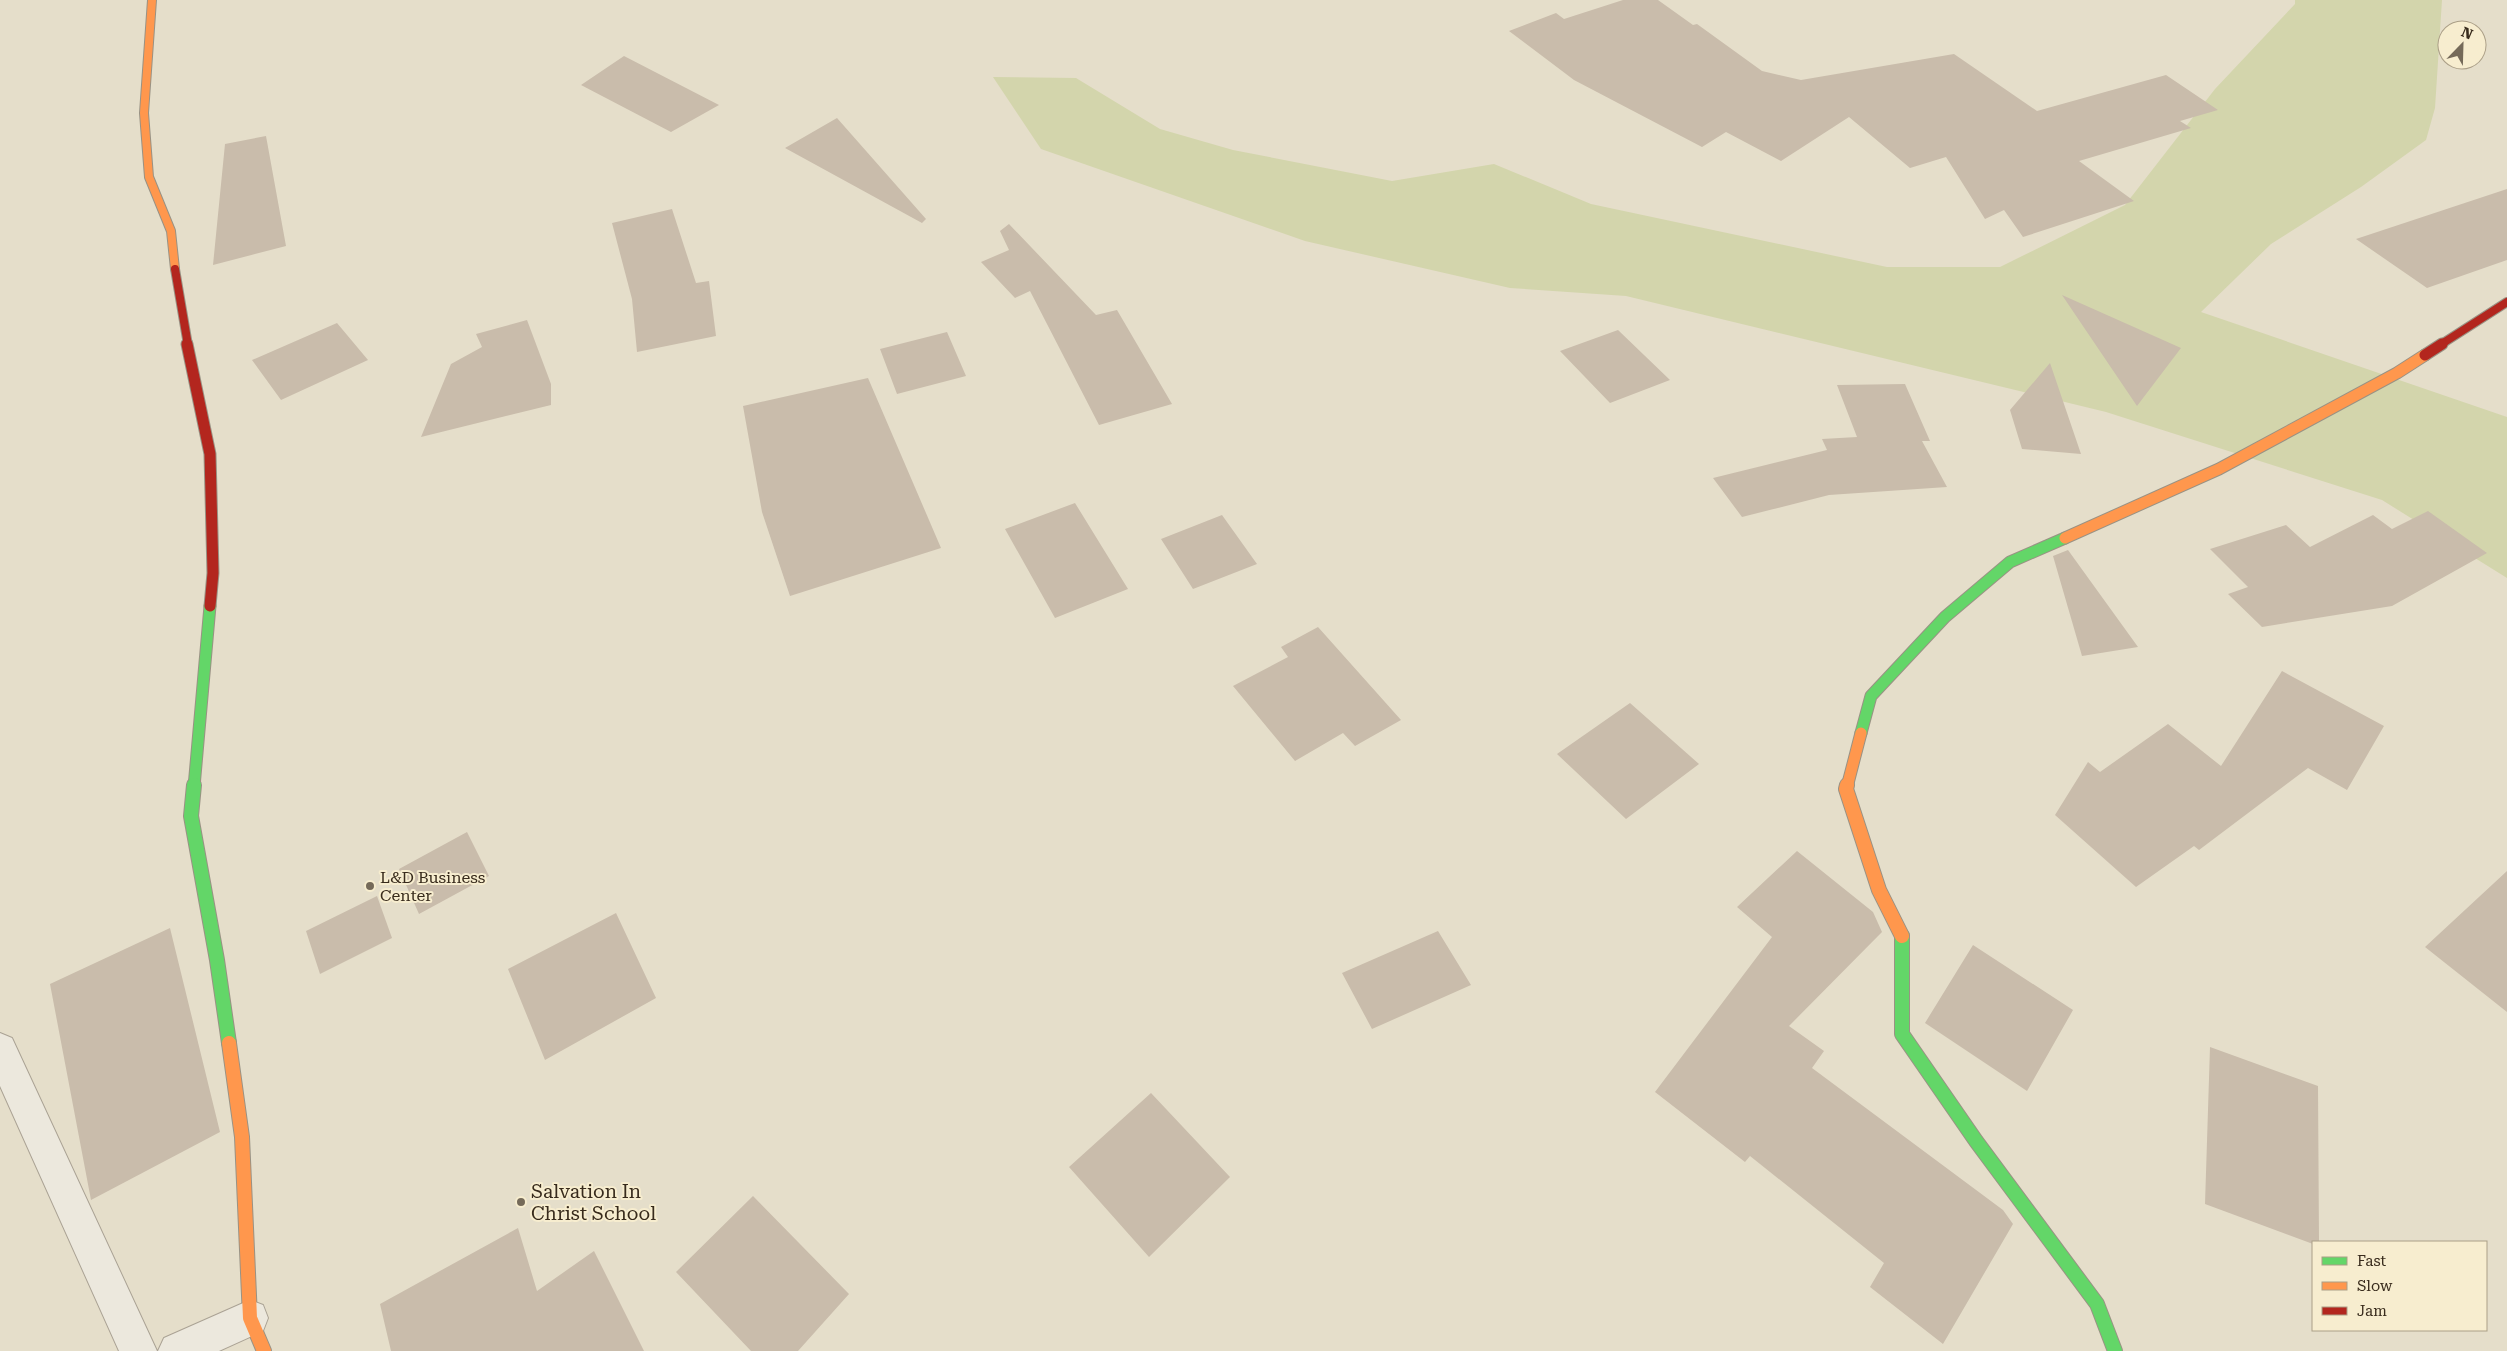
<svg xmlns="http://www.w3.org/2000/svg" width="2507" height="1351" font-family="'Roboto Serif',serif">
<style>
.green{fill:#d3d5ac}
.building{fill:#c9bcab}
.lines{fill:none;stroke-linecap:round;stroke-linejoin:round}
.street-casing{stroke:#aaa294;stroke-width:2}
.fast-far1-casing{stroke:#999284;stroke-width:13}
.fast-casing{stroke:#999284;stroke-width:16}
.slow-far2-casing{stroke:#999284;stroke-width:10}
.slow-far1-casing{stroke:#999284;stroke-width:13}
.slow-casing{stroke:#999284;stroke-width:16}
.jam-far1-casing{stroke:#999284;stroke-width:10}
.jam-casing{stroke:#999284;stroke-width:13}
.street{fill:#ece8dd;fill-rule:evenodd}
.fast-far1{stroke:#63d668;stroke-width:11}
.fast{stroke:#63d668;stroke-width:14}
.slow-far2{stroke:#ff974d;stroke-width:8}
.slow-far1{stroke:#ff974d;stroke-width:11}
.slow{stroke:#ff974d;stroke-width:14}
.jam-far1{stroke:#b3261e;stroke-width:8}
.jam{stroke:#b3261e;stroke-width:11}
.poi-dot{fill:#756a59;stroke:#f7edcf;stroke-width:2}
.labels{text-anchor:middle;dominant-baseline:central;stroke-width:4;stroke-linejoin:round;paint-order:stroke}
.poi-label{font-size:16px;fill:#382b1c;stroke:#f7edcf;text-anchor:start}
.near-poi-label{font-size:19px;fill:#382b1c;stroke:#f7edcf;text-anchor:start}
</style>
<rect width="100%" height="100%" fill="#e5deca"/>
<path class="green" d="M2295,0H2442L2435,108L2426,140L2361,187L2271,244L2201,312L2507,417V578L2382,500L2106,412L1626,296L1510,288L1305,241L1041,149L993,77L1076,78L1160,129L1233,150L1392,181L1494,164L1591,204L1887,267H2000L2125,205L2215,89L2295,4Z"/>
<path class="building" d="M1623,0H1658L1693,25L1697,24L1762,71L1801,80L1954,54L2037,111L2166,75L2218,110L2180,121L2191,128L2079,161L2134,201L2023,237L2004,210L1985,219L1946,157L1910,168L1849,117L1781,161L1726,132L1702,147L1574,80L1509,31L1556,13L1564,19Z
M624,56L719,105L671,132L581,85Z
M837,118L926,219L922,223L785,148Z
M266,136L286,246L213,265L225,144Z
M2507,189V260L2427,288L2356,239Z
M672,209L696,283L709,281L716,336L637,352L632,299L612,223Z
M1009,224L1096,315L1117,310L1172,404L1099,425L1030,291L1015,298L981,262L1009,250L1000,231Z
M2062,295L2181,348L2137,406Z
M527,320L551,384V405L421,437L451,364L482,347L476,334Z
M337,323L368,360L281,400L252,360Z
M1618,330L1670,380L1610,403L1560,351Z
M947,332L966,376L897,394L880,349Z
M2050,363L2081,454L2022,449L2010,410Z
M868,378L941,548L790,596L762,512L743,406Z
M1905,384L1930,441H1922L1947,487L1829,495L1742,517L1713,478L1827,450L1822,439L1857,437L1837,385Z
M1075,503L1128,589L1055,618L1005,529Z
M2428,511L2487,553L2392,606L2262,627L2228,594L2248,587L2210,549L2286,525L2310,547L2373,515L2392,529Z
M1222,515L1257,564L1193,589L1161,539Z
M2068,550L2138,647L2082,656L2053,556Z
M1318,627L1401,720L1355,746L1343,733L1295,761L1233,686L1288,657L1281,647Z
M2282,671L2384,726L2347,790L2308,768L2199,850L2194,846L2136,887L2055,815L2088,762L2100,772L2168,724L2221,766Z
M1630,703L1699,764L1626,819L1557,754Z
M467,832L489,876L419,914L399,869Z
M1797,851L1873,912L1882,932L1789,1026L1824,1051L1812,1068L2003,1210L2013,1224L1943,1344L1870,1287L1884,1263L1750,1156L1745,1162L1655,1092L1772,937L1737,907Z
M2507,871V1012L2425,947Z
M377,896L392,938L320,974L306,931Z
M616,913L656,998L545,1060L508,969Z
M170,928L220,1132L91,1200L50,984Z
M1438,931L1471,985L1372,1029L1342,973Z
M1973,945L2073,1010L2027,1091L1925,1023Z
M2210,1047L2318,1086L2319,1242H2313V1244L2205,1204Z
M1151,1093L1230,1177L1149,1257L1069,1167Z
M753,1196L849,1294L798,1351H751L676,1272Z
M518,1228L537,1291L594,1251L644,1351H391L380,1304Z"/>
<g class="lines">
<defs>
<path id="street" d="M0,1033L12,1038L157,1351H119L0,1086Z
M250,1300L263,1305L268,1318L263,1331L219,1351H158L164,1338Z"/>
<path id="fast-far1" d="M1861,733L1871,696L1945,617L2010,562L2065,538
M194,787L210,606"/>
<path id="fast" d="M194,785L191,816L217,960L229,1043
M1902,936V1034L1976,1141L2097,1304L2115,1351"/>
<path id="slow-far2" d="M152,0L144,113L149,177L171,231L175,269"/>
<path id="slow-far1" d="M2065,538L2219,469L2397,373L2425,355
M1847,787L1861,733"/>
<path id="slow" d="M1847,785L1846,789L1879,890L1902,936
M229,1043L242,1137L250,1318L264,1351"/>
<path id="jam-far1" d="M175,269L188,345
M2440,345L2507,302"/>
<path id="jam" d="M187,344L210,454L213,573L210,606
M2425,355L2442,344"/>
</defs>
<use href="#street" class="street-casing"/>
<use href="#fast-far1" class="fast-far1-casing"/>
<use href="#fast" class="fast-casing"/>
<use href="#slow-far2" class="slow-far2-casing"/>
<use href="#slow-far1" class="slow-far1-casing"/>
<use href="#slow" class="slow-casing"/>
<use href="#jam-far1" class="jam-far1-casing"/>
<use href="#jam" class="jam-casing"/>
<use href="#street" class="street"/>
<use href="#fast-far1" class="fast-far1"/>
<use href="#fast" class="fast"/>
<use href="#slow-far2" class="slow-far2"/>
<use href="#slow-far1" class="slow-far1"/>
<use href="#slow" class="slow"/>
<use href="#jam-far1" class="jam-far1"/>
<use href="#jam" class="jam"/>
</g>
<g class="poi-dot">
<circle cx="370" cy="886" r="5"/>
<circle cx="521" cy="1202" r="5"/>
</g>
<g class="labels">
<g class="poi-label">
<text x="380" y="877">L&amp;D Business<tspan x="380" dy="18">Center</tspan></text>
</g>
<g class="near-poi-label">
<text x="531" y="1191">Salvation In<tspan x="531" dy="22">Christ School</tspan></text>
</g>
</g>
<rect x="2312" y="1241" width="175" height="90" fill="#f7edcf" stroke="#ab9f87"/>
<rect x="2322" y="1257" width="25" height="8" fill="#63d668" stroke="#ab9f87"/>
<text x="2357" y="1266" font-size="15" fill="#382b1c">Fast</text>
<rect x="2322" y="1282" width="25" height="8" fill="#ff974d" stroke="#ab9f87"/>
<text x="2357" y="1291" font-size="15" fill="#382b1c">Slow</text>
<rect x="2322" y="1307" width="25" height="8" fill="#b3261e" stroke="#ab9f87"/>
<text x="2357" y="1316" font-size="15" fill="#382b1c">Jam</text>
<g transform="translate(2462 45) rotate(23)"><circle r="24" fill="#f7edcf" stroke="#ab9f87"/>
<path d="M0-4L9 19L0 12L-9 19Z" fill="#756a59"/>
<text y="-8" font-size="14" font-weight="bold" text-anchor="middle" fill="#382b1c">N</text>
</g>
</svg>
